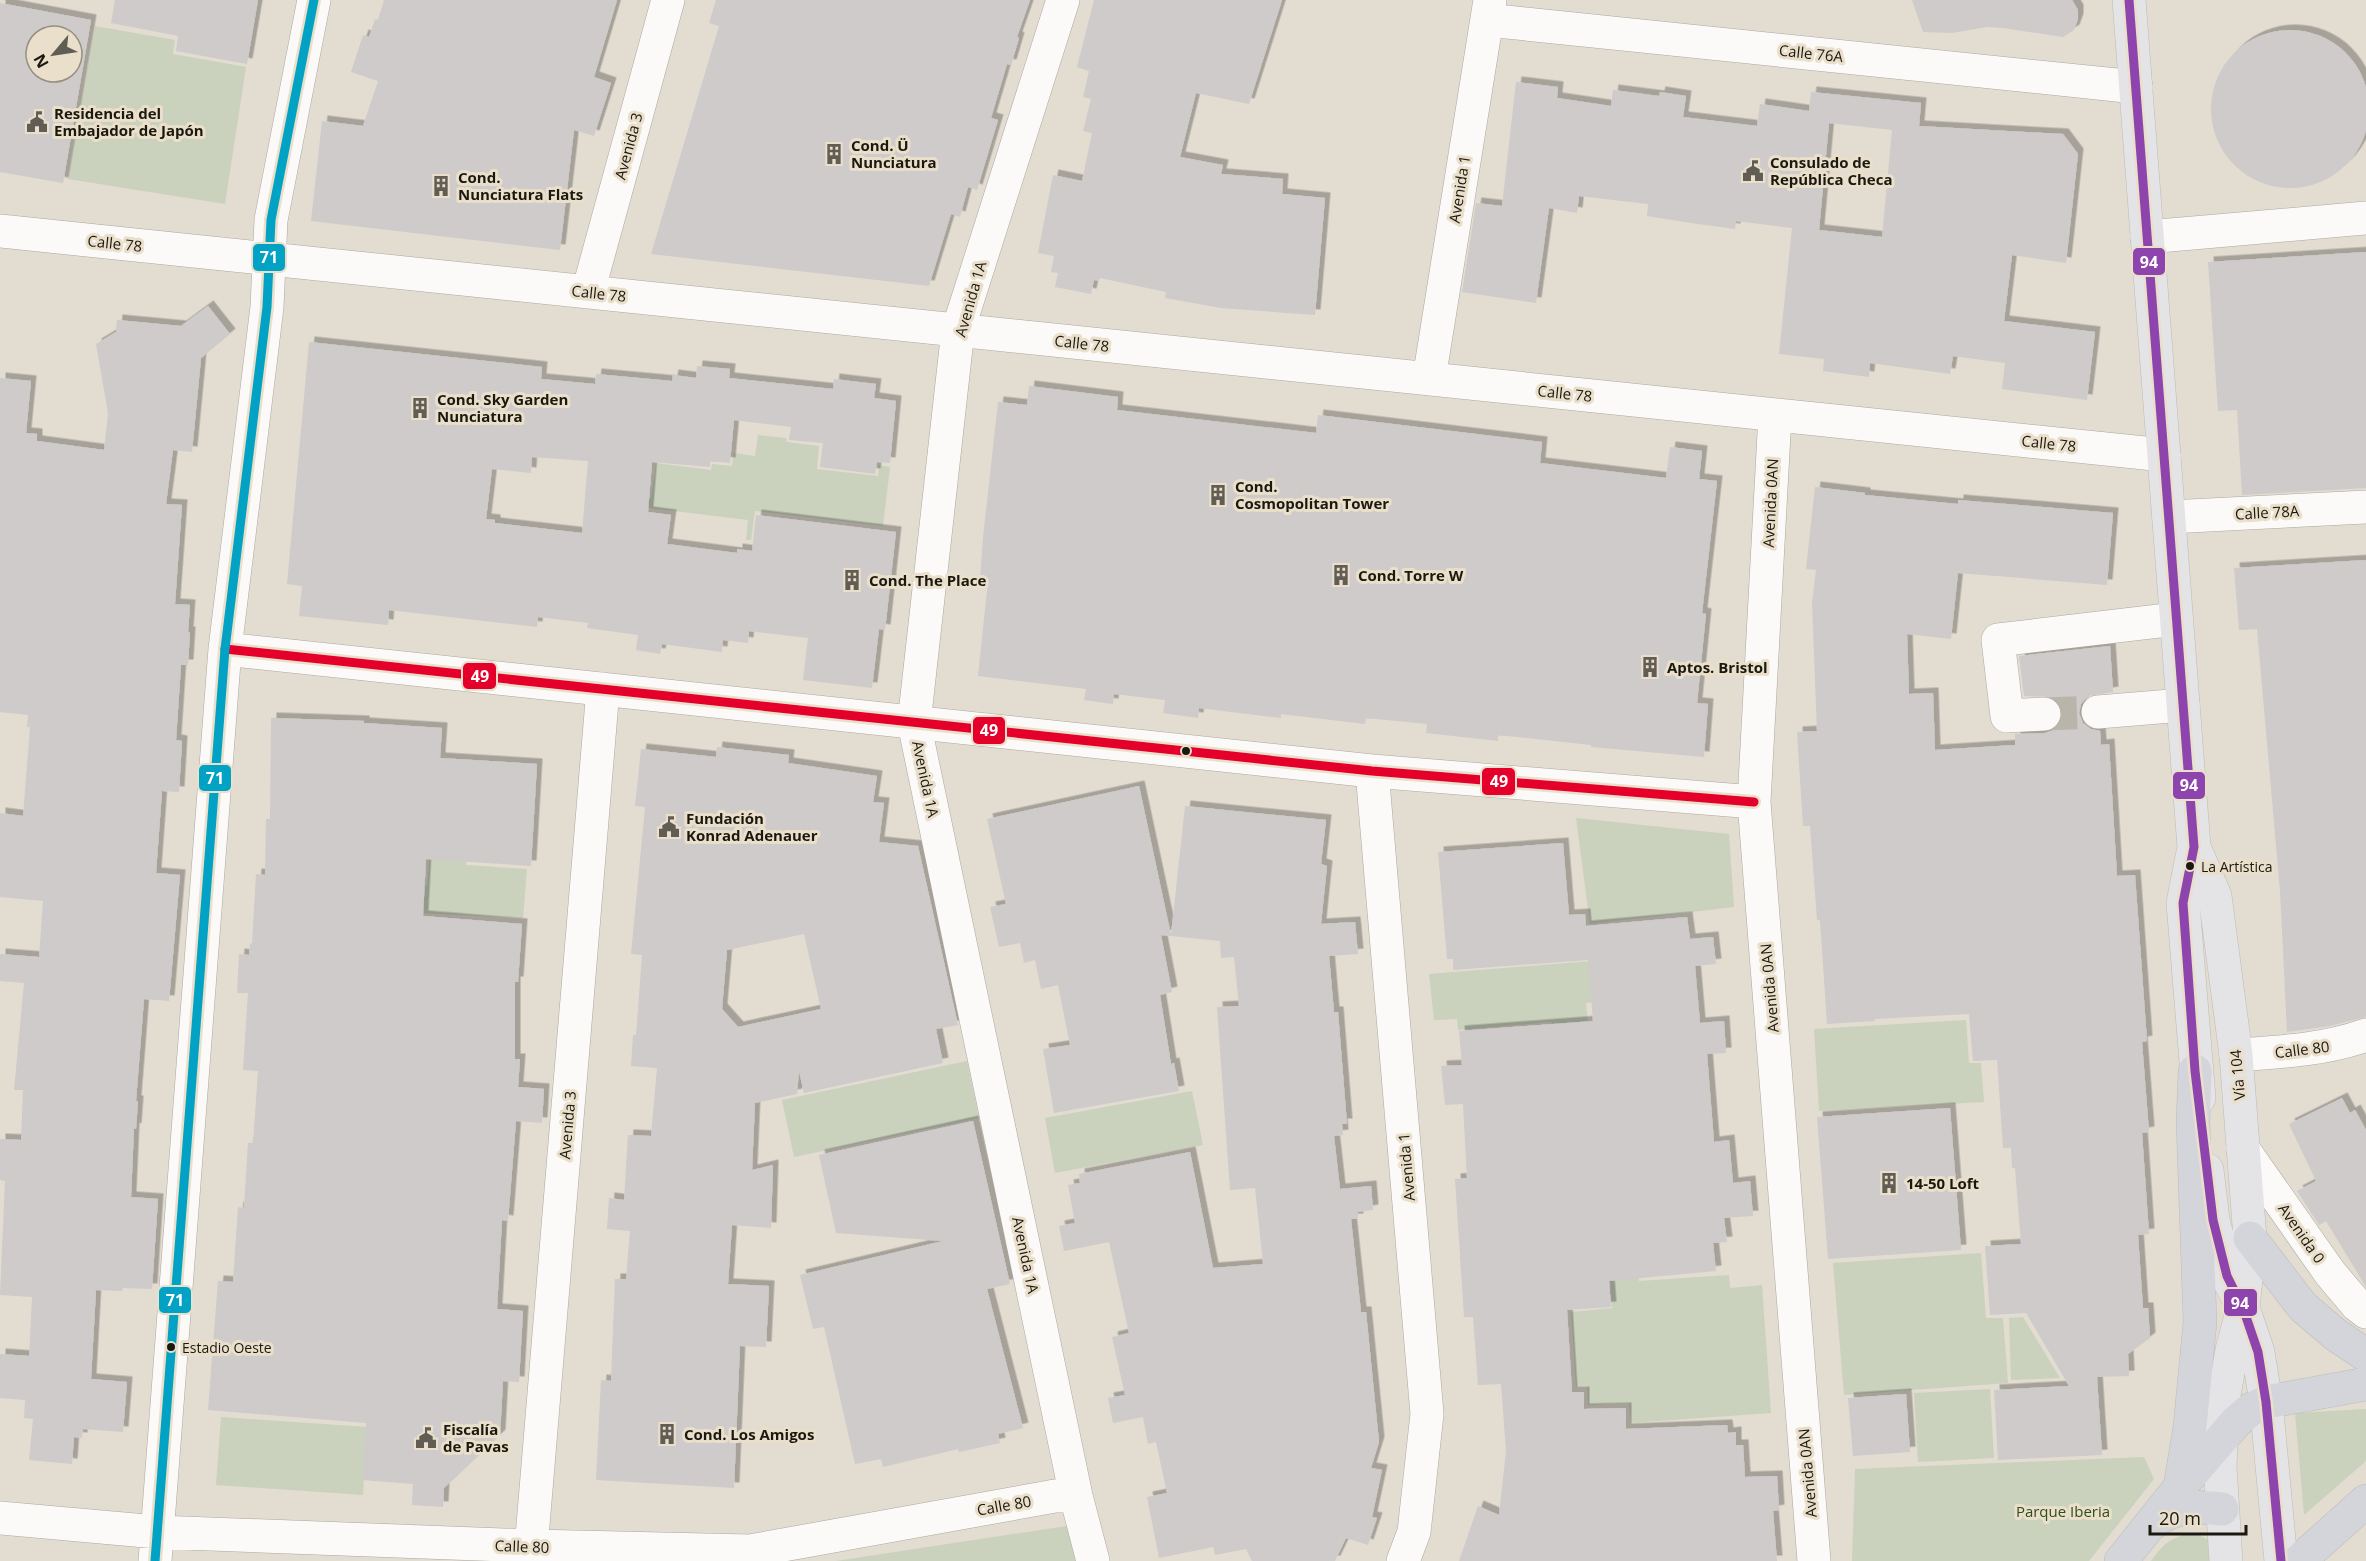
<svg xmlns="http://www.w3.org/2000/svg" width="2366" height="1561" font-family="'Open Sans',sans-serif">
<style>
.green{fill:#cad2bd}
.building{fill:#cecbca;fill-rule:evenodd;filter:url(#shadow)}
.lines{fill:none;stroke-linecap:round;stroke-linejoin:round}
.minor-tunnel{stroke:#bab5aa;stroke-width:33;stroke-dasharray:33 16;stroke-linecap:butt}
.minor-casing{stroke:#aca89f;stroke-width:34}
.major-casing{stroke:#bebbb6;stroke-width:34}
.highway-casing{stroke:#bebbb6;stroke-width:34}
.minor{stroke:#fbfaf8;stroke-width:33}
.major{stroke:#e4e4e6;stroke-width:33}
.highway{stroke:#d4d5db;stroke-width:33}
.bus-1-casing{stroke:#e9dfca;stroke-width:14}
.bus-2-casing{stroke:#e9dfca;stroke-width:14}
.bus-3-casing{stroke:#e9dfca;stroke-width:14}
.bus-1{stroke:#8e44ad;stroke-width:9}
.bus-2{stroke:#e4002b;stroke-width:9}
.bus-3{stroke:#01a2c4;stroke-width:9}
.bus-dot{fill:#1b1810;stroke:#e9dfca;stroke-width:2}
.labels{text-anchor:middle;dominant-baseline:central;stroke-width:6;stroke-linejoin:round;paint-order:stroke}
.bus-label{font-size:14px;fill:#1b1810;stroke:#e9dfca;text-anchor:start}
.street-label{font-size:15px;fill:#1b1810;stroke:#e9dfca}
.poi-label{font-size:15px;font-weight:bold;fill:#1b1810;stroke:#e9dfca;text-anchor:start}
.park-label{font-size:15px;fill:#2e4e1a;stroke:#e9dfca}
.line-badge{stroke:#e9dfca;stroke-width:2}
.badge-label{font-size:16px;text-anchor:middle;font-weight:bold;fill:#fff}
</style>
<defs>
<filter id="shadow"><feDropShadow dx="5.5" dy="-5.5" stdDeviation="0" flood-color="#0004"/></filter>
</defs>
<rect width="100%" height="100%" fill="#e2dcd1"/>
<path class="green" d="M95,26L175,40L173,54L246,67L225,204L68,179Z
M758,435L786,438L787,442L819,446L817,469L878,476L879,465L890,467L883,526L755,511L751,540H746L748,520L624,505L626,495L651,498L656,463L711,470L712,464L732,466L734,453L755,456Z
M1576,818L1729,834L1734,907L1590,924Z
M430,850L467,852L466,865L527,869L523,918L417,913L419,885L427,886Z
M1592,961L1595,1002L1586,1003L1594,1086L1558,1089L1552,1022L1458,1030L1457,1019L1434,1020L1429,974Z
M1966,1020L1969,1063H1981L1984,1102L1819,1111L1814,1029Z
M967,1061L979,1118L794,1157L782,1100Z
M1192,1091L1203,1145L1055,1173L1045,1118Z
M1634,1222L1639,1281L1729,1275L1730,1288L1762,1285L1771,1413L1631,1423L1629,1403L1588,1405L1587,1386H1576L1571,1312L1612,1308L1606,1223Z
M1981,1253L1986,1318H2003L2008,1383L1844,1395L1833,1263Z
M2023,1317L2060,1378L2011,1380L2009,1318Z
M1990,1389L1994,1458L1918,1462L1914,1393Z
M2366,1409V1461L2304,1515L2295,1413Z
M221,1417L367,1427L363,1495L216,1485Z
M2144,1457L2154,1479L2089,1561H1852L1855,1469Z
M1073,1525L1081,1561H836Z
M2196,1533L2208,1540L2209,1561H2151C2165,1542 2172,1536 2196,1533Z"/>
<path class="building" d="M115,0H258L247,64L176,51L178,36L111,23Z
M384,0H617L594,77L611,83L594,136L574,130L560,250L311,221L322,121L363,126L378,81L351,72L363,35L369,37L375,19L378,20Z
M716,0H1030L1017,37L1019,38L1011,65L1007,64L991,118L998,120L977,190L968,187L960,217L951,214L929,286L651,254L719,26L709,23Z
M1094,0H1282L1249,104L1196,93L1180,157L1223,165L1221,174L1283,179L1282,194L1325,198L1315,315L1221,308L1165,298L1166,292L1100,278L1099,281L1094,280L1091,294L1055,287L1058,273L1051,272L1054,256L1038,253L1053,175L1082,181L1092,133L1083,131L1091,99L1083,97L1089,71L1077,67Z
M1912,0H2072L2078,10V19L2074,30L2063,37L2003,28L1987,27L1952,33L1923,32Z
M0,3L91,20L63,183L0,172ZM36,36H72V72H36Z
M2211 109a79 79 0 1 1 158 0a79 79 0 1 1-158 0Z
M1516,82L1558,87L1557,98L1611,106L1613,90L1659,96L1660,92L1686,96L1683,117L1757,126L1760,104L1809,111L1811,92L1921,103L1919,126L2063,134L2078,154L2066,263L2012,255L2004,321L2095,332L2087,400L2002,389L2005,363L1953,356L1950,374L1870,363L1869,377L1823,371L1824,359L1779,354L1792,228L1736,221L1735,229L1698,224L1647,216L1648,204L1579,196L1577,213L1549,208L1536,303L1462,292L1476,203L1502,206ZM1829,123L1892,130L1882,237L1819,230Z
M2366,252V488L2242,495L2237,410L2218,411L2208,262Z
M208,306L230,334L201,358L192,452L173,450L166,504L182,505L175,604L190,605L188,632H190L188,665H181L176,740L182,741L179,792L162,791L156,873L180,875L169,1001L144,999L136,1101H138L136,1129L134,1128L131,1197L158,1199L152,1289L123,1288L122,1291L96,1290L91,1379L127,1382L123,1432L83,1429L82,1438L74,1437L72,1464L29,1460L33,1419L24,1418L25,1400L0,1398V1354L29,1356L32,1297L0,1295L5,1181L0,1180V1139L21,1140L23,1090H14L24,983L0,981V954L39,957L43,901L0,897V813L23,816L30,727H27L28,715L0,712V378L31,381L26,433L37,434V441L104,450L108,413L96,344L116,332L117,320L181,326Z
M309,342L542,367L541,379L595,384L596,374L672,381L673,375L696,378L697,366L730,369L729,378L833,389L834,379L876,384L874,398L896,401L890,463L877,462L875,474L820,467L823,443L789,440L791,427L734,420L730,463L710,461V467L652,462L648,512L671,515L667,544L737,553V549L752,551L756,515L896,532L885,630L879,629L872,688L803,680L808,638L749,631L748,643L723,640L722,652L662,644L660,654L636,650L638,635L587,628L588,623L538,617L537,627L389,610L388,625L299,616L302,586L287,584ZM532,457L588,461L582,533L495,523V520L486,519L492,469L531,473Z
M1029,386L1118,397L1117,410L1316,433L1318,415L1542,442L1540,463L1666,478L1670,447L1702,451L1699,479L1717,481L1702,613L1706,614L1697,703L1708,704L1704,757L1591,747V745L1498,735V741L1426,733L1427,724L1366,718L1365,724L1281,714V718L1199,708L1198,718L1163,713L1165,700L1114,694L1113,704L1084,700L1086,689L978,676L988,581L980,580L983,538L998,402L1027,405Z
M1815,487L1865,493V495L1958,504V500L2113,513L2107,585L1958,573L1951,639L1907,634L1909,694L1933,693L1935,750L2015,745V734L2045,733L2054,730L2061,722L2063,712L2060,704L2052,697L2024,696L2019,656L2110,646L2113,692L2088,696L2081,704L2079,713L2083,723L2091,729L2100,731L2101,745L2109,744L2117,876L2135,875L2147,1041L2142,1042L2149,1132L2142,1133L2149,1234L2138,1235L2143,1308H2148L2150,1338L2128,1354L2129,1376L2097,1377L2102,1455L1998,1460L1994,1390L2069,1386L2026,1313L1990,1315L1985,1246L2021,1244L2015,1168H2012L2011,1148H2003L1997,1060L1973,1061L1969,1014L1875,1019V1021L1827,1024L1820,920H1817L1810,826H1803L1797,732L1817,731L1812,603L1816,570L1806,569Z
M2366,560V1017L2330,1026L2287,1032L2280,891L2257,629L2239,630L2234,568Z
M271,718L364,721V723L442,728L440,758L537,764L531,866L426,859L423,916L522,924L518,982H515V1059H520L518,1087L544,1089L542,1123L516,1121L508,1221L502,1220L497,1309L523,1311L519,1382L503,1381L500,1435L444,1488L443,1507L412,1505L413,1484L363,1480L366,1423L208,1410L218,1281L233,1282L238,1207L244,1208L248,1143H253L258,1071L243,1070L248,993H237L239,954L249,955L250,943L252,944L256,874L265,875L266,819H270Z
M717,747L789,755L788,763L877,776L873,802L884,803L879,842L918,846L958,1025L936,1029L943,1063L804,1093L799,1071L797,1094L755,1103L752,1170L773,1165L771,1228L732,1225L728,1284L769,1286L766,1347L740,1346L734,1488L596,1480L601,1380L611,1381L615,1279H626L630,1231L607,1229L609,1198L624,1200L628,1135L651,1136L657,1068L631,1066L633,1035H636L642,955L631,954L645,807L635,806L641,749L716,757ZM804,934L821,1009L738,1027L722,1009L727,950Z
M1139,786L1171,935L1185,806L1326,820L1321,864L1327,866L1321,924L1355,922L1358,954L1329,956L1334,1012H1338L1347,1124H1342L1343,1135L1334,1136L1340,1189L1371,1186L1373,1210L1358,1212V1219H1351L1361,1312H1366L1379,1442L1371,1468L1382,1470L1372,1517L1377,1518L1368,1545L1346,1538L1335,1561H1252L1246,1549L1215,1555L1213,1547L1159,1558L1147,1497L1167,1493L1156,1442L1148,1444L1143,1417L1113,1423L1108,1398L1125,1395L1112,1337L1129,1333L1109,1242L1064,1251L1059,1226L1075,1223L1068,1185L1080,1183L1079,1174L1190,1152L1213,1268L1263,1264L1255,1188L1230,1190L1217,1007L1239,1006L1234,957L1221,958L1220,941L1161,935L1172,992L1160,995L1171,1064L1174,1063L1179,1091L1054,1113L1043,1049L1070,1045L1058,985L1041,989L1035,960L1024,963L1020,943L999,947L990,907L1006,904L987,819Z
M1563,843L1569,915L1585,914L1586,926L1687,917L1690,939L1713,937L1716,964L1695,966L1700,1023L1724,1021L1726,1053L1707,1054L1714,1142L1729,1140L1733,1183L1750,1181L1753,1216L1724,1218L1727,1242L1713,1243L1716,1271L1609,1281L1611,1307L1567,1310L1572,1392H1584V1409L1626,1408V1429L1727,1425L1728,1433L1736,1432V1445H1743L1745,1477L1777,1476L1779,1510L1773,1511L1777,1561H1459L1478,1506L1499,1515L1506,1451L1501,1384L1478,1385L1473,1317H1464L1455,1179L1467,1178L1463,1104L1445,1105L1441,1066L1462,1065L1459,1031L1593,1021L1588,960L1453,970V959H1447L1438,852Z
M2342,1098L2350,1113L2355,1110L2366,1130V1287L2326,1221L2319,1225L2297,1191L2316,1181L2289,1124Z
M1950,1108L1961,1250L1828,1259L1817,1117Z
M973,1121L1010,1284L987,1289L1023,1428L998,1434L1000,1443L959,1452L958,1449L883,1467L881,1459L855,1464L824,1327L813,1329L800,1275L943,1241L836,1233L819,1155Z
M1906,1394L1910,1452L1853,1456L1848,1398Z"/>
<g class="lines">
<path class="minor-tunnel" d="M2044,714L2098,712"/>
<defs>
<path id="minor" d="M1063,0L958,330L914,723L1076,1496L1093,1561
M1487,20L2136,87
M0,231L2164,455
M2147,237L2366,218
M588,292L668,0
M1429,379L1490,0
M1775,415L1754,802L1814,1561
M2169,517L2366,507
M225,649L1372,771L1754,802
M2098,712L2183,705
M2044,714L2007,716L1998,640L2176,619
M1372,771L1427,1414L1414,1532L1403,1561
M2236,1055C2281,1052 2323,1050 2366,1035
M2243,1149L2330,1273L2357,1305L2366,1312
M0,1518L157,1532L532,1546L750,1551L1055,1496H1076
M155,1561L225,649L267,307L271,220L314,0
M530,1561L603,689"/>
<path id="major" d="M2129,0L2194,847L2183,903L2199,1098
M2194,847L2215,896L2236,1055L2250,1238L2243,1308L2232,1350L2223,1401L2220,1467L2226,1561
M2207,1170L2213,1220L2227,1276L2243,1308L2258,1352L2266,1402L2281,1561"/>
<path id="highway" d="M2250,1238L2303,1307L2336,1335L2366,1355
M2180,1487L2190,1427L2200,1322L2193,1122L2195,1071
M2153,1523C2173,1506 2197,1506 2222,1509
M2121,1561L2180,1487L2236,1422L2250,1410L2266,1402L2366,1384
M2299,1561L2366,1501"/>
</defs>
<use href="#minor" class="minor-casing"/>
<use href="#major" class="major-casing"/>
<use href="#highway" class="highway-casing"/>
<use href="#minor" class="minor"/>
<use href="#major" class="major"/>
<use href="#highway" class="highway"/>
<defs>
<path id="bus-1" d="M2129,0L2194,847L2183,903L2195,1071L2213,1220L2227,1276L2243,1308L2258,1352L2266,1402L2281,1561"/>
<path id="bus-2" d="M225,649L1372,771L1754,802"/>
<path id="bus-3" d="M155,1561L225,649L267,307L271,220L314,0"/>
</defs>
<use href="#bus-1" class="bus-1-casing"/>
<use href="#bus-2" class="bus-2-casing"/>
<use href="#bus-3" class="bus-3-casing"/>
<use href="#bus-1" class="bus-1"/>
<use href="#bus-2" class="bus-2"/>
<use href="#bus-3" class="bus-3"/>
</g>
<defs>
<symbol id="civic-bare" viewBox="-9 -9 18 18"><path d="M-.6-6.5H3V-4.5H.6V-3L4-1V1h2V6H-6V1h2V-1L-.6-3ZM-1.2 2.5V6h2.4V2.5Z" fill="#615d54" stroke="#e9dfca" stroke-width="2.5" paint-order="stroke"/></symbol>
<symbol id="building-bare" viewBox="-9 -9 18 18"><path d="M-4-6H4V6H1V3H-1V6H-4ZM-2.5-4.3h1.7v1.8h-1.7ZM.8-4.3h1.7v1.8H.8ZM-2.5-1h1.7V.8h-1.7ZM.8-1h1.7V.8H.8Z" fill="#615d54" stroke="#e9dfca" stroke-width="2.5" paint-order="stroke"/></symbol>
</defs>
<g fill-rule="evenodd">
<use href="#civic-bare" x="22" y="107" width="30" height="30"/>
<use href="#building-bare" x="819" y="139" width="30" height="30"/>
<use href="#civic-bare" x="1738" y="156" width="30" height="30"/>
<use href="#building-bare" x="426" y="171" width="30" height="30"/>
<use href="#building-bare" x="405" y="393" width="30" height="30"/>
<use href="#building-bare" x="1203" y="480" width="30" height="30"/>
<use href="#building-bare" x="1326" y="560" width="30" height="30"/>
<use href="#building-bare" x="837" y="565" width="30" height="30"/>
<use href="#building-bare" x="1635" y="652" width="30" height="30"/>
<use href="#civic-bare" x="654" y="812" width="30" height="30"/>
<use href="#building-bare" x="1874" y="1168" width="30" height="30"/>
<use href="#building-bare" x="652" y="1419" width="30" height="30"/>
<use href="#civic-bare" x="411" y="1423" width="30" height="30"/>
</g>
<g class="bus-dot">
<circle cx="1186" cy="751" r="5"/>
<circle cx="2190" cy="866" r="5"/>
<circle cx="171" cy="1347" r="5"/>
</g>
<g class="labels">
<g class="bus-label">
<text x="2201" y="866">La Artística</text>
<text x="182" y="1347">Estadio Oeste</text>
</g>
<g class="street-label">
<text transform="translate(1811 53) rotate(6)">Calle 76A</text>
<text transform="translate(628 146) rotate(-75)">Avenida 3</text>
<text transform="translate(1459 189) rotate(-81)">Avenida 1</text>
<text transform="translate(115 243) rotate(6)">Calle 78</text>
<text transform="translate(599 293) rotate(6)">Calle 78</text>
<text transform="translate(970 299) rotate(-74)">Avenida 1A</text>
<text transform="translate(1082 343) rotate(6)">Calle 78</text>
<text transform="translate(1565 393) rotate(6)">Calle 78</text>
<text transform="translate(2049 443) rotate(6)">Calle 78</text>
<text transform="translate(1770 503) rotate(-87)">Avenida 0AN</text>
<text transform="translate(2267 512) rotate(-3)">Calle 78A</text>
<text transform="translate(926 779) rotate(78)">Avenida 1A</text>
<text transform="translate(1769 988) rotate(-95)">Avenida 0AN</text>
<text transform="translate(2302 1049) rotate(-7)">Calle 80</text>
<text transform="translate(2237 1075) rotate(-95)">Vía 104</text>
<text transform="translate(567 1125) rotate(-85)">Avenida 3</text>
<text transform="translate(1406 1167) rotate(-95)">Avenida 1</text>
<text transform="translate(2302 1233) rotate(55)">Avenida 0</text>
<text transform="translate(1026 1255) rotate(78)">Avenida 1A</text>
<text transform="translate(1807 1473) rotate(-95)">Avenida 0AN</text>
<text transform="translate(1004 1505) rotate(-10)">Calle 80</text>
<text transform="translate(522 1546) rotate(2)">Calle 80</text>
</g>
<g class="poi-label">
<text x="54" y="113">Residencia del<tspan x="54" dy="17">Embajador de Japón</tspan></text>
<text x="851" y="145">Cond. Ü<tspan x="851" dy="17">Nunciatura</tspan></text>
<text x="1770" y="162">Consulado de<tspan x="1770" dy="17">República Checa</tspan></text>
<text x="458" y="177">Cond.<tspan x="458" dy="17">Nunciatura Flats</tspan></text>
<text x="437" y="399">Cond. Sky Garden<tspan x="437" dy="17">Nunciatura</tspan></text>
<text x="1235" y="486">Cond.<tspan x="1235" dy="17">Cosmopolitan Tower</tspan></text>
<text x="1358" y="575">Cond. Torre W</text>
<text x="869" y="580">Cond. The Place</text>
<text x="1667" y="667">Aptos. Bristol</text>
<text x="686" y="818">Fundación<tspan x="686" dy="17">Konrad Adenauer</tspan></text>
<text x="1906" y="1183">14-50 Loft</text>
<text x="443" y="1429">Fiscalía<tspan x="443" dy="17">de Pavas</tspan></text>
<text x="684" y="1434">Cond. Los Amigos</text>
</g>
<g class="park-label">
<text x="2063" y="1511">Parque Iberia</text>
</g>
</g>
<g class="line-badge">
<rect x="252" y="243" width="34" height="29" rx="6" fill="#01a2c4"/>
<rect x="2132" y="247" width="34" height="29" rx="6" fill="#8e44ad"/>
<rect x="462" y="662" width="35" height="28" rx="6" fill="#e4002b"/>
<rect x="972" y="716" width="34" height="29" rx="6" fill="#e4002b"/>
<rect x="198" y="764" width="34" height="28" rx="6" fill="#01a2c4"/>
<rect x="1481" y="767" width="35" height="29" rx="6" fill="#e4002b"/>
<rect x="2172" y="771" width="34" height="29" rx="6" fill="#8e44ad"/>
<rect x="158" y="1286" width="34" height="28" rx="6" fill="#01a2c4"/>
<rect x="2223" y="1288" width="35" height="29" rx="6" fill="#8e44ad"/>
</g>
<g class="badge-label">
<text x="269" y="263">71</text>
<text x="2149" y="268">94</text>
<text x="480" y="682">49</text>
<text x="989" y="736">49</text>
<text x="215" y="784">71</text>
<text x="1499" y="787">49</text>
<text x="2189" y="791">94</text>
<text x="175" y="1306">71</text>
<text x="2240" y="1309">94</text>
</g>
<g transform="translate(54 54) rotate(241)"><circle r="28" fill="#e9dfca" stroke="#978f80" stroke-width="1.5"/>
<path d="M0-4.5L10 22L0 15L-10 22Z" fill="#615d54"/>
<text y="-9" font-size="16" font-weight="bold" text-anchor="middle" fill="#1b1810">N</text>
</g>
<path d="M2150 1525v9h96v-9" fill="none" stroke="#1b1810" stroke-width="3"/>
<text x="2159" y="1525" font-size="18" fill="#1b1810" stroke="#e9dfca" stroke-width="4.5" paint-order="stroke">20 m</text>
</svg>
